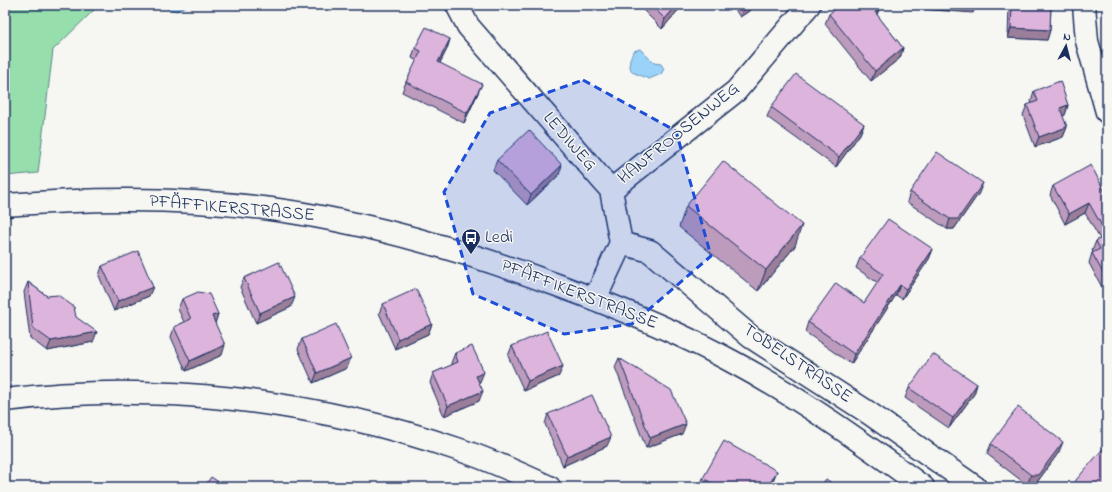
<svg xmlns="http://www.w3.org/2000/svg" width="1112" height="492" font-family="'Indie Flower',sans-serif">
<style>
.green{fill:#96deac;stroke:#588685}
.water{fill:#99d3f9;stroke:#6791bb}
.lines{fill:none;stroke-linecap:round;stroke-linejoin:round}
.street-casing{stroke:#1b2f5e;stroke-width:25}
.secondary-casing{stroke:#1b2f5e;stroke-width:25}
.street{stroke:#f6f6f2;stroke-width:22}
.secondary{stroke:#f6f6f2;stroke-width:22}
.wall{fill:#bd9bbd;stroke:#1b2f5e}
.shaded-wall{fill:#9a7e9a;stroke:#1b2f5e}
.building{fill:#dcb4dc;stroke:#1b2f5e}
.marked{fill:#1d4ed8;fill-opacity:0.2;stroke:#1d4ed8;stroke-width:3;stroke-dasharray:8 5;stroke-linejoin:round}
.labels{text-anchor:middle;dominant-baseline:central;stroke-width:3;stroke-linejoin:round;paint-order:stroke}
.street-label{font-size:18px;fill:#1b2f5e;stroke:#f6f6f2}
.poi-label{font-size:18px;fill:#1b2f5e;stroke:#f6f6f2;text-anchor:start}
</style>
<rect width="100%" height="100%" fill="#f6f6f2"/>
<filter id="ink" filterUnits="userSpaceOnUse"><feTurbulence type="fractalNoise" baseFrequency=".025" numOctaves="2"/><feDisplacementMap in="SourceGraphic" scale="8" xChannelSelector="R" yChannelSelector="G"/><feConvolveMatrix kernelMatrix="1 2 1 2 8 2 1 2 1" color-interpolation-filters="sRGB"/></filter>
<g filter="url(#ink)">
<path class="green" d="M5,5H99L53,50L38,173L5,176Z"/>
<path class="water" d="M165,5H188L177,11L168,9Z
M640,49L654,63L661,64L664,69L661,74L649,79L632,72C628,63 629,59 634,51Z"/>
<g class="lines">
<defs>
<path id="street" d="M457,5L468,26L611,190L621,243L595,299
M1084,5L1087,41L1107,112
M611,190L736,91L809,5
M621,243L650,251L751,337L866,411L975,487
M5,400C154,381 315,400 457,449C488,459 519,473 549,487"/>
<path id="secondary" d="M5,205C93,198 183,197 271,209C369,222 465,251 557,285C617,307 677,331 733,362C800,398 862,442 923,487"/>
</defs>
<use href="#street" class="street-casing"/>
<use href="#secondary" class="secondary-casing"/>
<use href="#street" class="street"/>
<use href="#secondary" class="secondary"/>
</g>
<path class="wall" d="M612,5H618L615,8Z
M638,5H681V7L662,29Z
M732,5H758L740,17Z
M1009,5H1051L1050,30L1047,40L1008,38Z
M879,9L877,15L903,48L900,58L871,81L825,24L829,14Z
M450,39L447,49L440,63L478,93L464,123L402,92L406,82L417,61L412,58L415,48Z
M1034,91L1068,105L1065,115L1062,116L1067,127L1063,137L1035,147L1023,115L1027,105L1032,104L1031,101Z
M771,107L864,124L860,134L836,167L767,117Z
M497,160L559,175L527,205L493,170Z
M1053,186L1107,196V292L1105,293L1089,263L1092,253L1093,252L1092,251L1096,241L1100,239L1085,213L1065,224L1050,195Z
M910,192L979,193L954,229H947L907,202Z
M686,206L795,246L758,291L679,227Z
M933,249L929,259L902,299L896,295L851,364L805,332L808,322L864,303L878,283L856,268L860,258Z
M102,266L149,296L114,311L99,276Z
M244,278L291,307L256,323L240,287Z
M28,282L47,296L76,317L93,342L47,351L30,338L24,292Z
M182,299L218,314L215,322L222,355L186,371L171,337L174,327L184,322L178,309Z
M383,304L432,324L428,334L395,349L379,313Z
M302,339L347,368L313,383L298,349Z
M512,346L559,376L524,391L508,356Z
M455,353L480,382L479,383V401L444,416L430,383L433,373L452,365L451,363Z
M619,358L682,434L646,448L615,367Z
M977,384L974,394L949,428L905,398L909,388Z
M548,414L607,446L563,466L545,424Z
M991,444L1059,452L1035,485H1027L987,454Z
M703,478L773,481L770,487H700Z"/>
<path class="shaded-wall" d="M677,5H681V7L662,29L665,19Z
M747,5H758L740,17L744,7Z
M923,5H976L973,13L921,9Z
M879,9L875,19V12Z
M1011,28L1050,30L1047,40L1008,38Z
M450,39L447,49L435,72L438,62Z
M903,48L900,58L871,81L875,71Z
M482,84L478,93L464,123L467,113Z
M1068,105L1065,115L1056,118L1060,108Z
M864,124L860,134L836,167L839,157Z
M1067,127L1063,137L1035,147L1039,137Z
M562,165L559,175L527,205L531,195Z
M983,183L979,193L954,229H947L950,219Z
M1089,203L1085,213L1065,224L1069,214Z
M802,225L795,246L758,291L766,270Z
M933,249L929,259L902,299L906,289Z
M900,285L896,295L851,364L854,354Z
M153,287L149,296L114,311L118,301Z
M295,297L291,307L256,323L260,313Z
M218,314L215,324L212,316Z
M432,324L428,334L395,349L398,339Z
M97,332L93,342L47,351L51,341Z
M225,345L222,355L186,371L190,361Z
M351,358L347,368L313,383L317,373Z
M563,366L559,376L524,391L528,381Z
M484,372L480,382L472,386L476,376Z
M977,384L974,394L949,428L953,418Z
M483,391L479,401L444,416L448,406Z
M686,424L682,434L646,448L650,438Z
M611,437L607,446L563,466L567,456Z
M1063,442L1059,452L1035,485H1027L1031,475Z
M777,471L773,481L770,487H768Z"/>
<path class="building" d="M651,5H677L665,19Z
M840,5H875L879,9L875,12L903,48L875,71L829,14Z
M1012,5H1051L1050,30L1011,28Z
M426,27L450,39L438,62L482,84L467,113L406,82L421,51L415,48Z
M796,74L864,124L839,157L771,107Z
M1060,81L1068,105L1060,108L1067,127L1039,137L1027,105L1038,101L1034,91Z
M529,130L562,165L531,195L497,160Z
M937,152L983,183L958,219H950L910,192Z
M723,161L802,225L766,270L686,206Z
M1091,165L1107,196V280L1092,253L1100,249L1096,241L1107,235L1089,203L1069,214L1053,186Z
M888,219L933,249L906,289L900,285L854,354L808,322L836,283L864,303L883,274L860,258Z
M138,251L153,287L118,301L102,266Z
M279,262L295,297L260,313L244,278Z
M28,282L47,296L58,295L74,307L76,317L97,332L51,341L33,328Z
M416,289L432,324L398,339L383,304Z
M198,292L209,294L218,314L212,316L225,345L190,361L174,327L191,319L182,299Z
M336,324L351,358L317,373L302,339Z
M547,331L563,366L528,381L512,346Z
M472,346L484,372L476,376L483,391L448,406L433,373L458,362L455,353Z
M933,354L977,384L953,418L909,388Z
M619,358L671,390L686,424L650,438Z
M592,395L611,437L567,456L548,414Z
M1018,407L1063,442L1038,475H1031L991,444Z
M724,441L777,471L768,487H718L703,478Z
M1107,444V487H1070Z
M211,477L226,487H204Z
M826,479L837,487H820Z"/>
</g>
<path class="marked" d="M583,80L676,131L711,256L632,324L564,334L473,294L444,192L490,113Z"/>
<defs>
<symbol id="bus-pin" viewBox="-11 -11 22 30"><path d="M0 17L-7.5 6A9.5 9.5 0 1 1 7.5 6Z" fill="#1b2f5e" stroke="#f6f6f2"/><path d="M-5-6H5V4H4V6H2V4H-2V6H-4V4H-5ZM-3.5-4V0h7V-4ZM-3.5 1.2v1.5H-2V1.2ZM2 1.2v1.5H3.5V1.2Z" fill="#fff"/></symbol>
</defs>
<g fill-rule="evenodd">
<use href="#bus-pin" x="460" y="227" width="22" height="30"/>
</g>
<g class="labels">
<g class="street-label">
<text transform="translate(679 134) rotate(-39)">HANFROOSENWEG</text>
<text transform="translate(569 142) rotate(49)">LEDIWEG</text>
<text transform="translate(232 209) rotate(5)">PFÄFFIKERSTRASSE</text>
<text transform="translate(579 295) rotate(21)">PFÄFFIKERSTRASSE</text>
<text transform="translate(797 364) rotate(34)">TOBELSTRASSE</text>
</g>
<g class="poi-label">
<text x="485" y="238">Ledi</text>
</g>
</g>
<rect width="1112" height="492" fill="none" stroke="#f6f6f2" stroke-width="20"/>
<rect x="10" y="10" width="1092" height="472" fill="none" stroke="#1b2f5e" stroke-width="1.5" filter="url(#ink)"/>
<g transform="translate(1066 46) rotate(7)" stroke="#f6f6f2" stroke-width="3" paint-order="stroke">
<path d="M0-3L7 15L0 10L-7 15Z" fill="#1b2f5e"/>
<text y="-6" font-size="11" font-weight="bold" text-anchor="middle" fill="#1b2f5e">N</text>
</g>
</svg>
